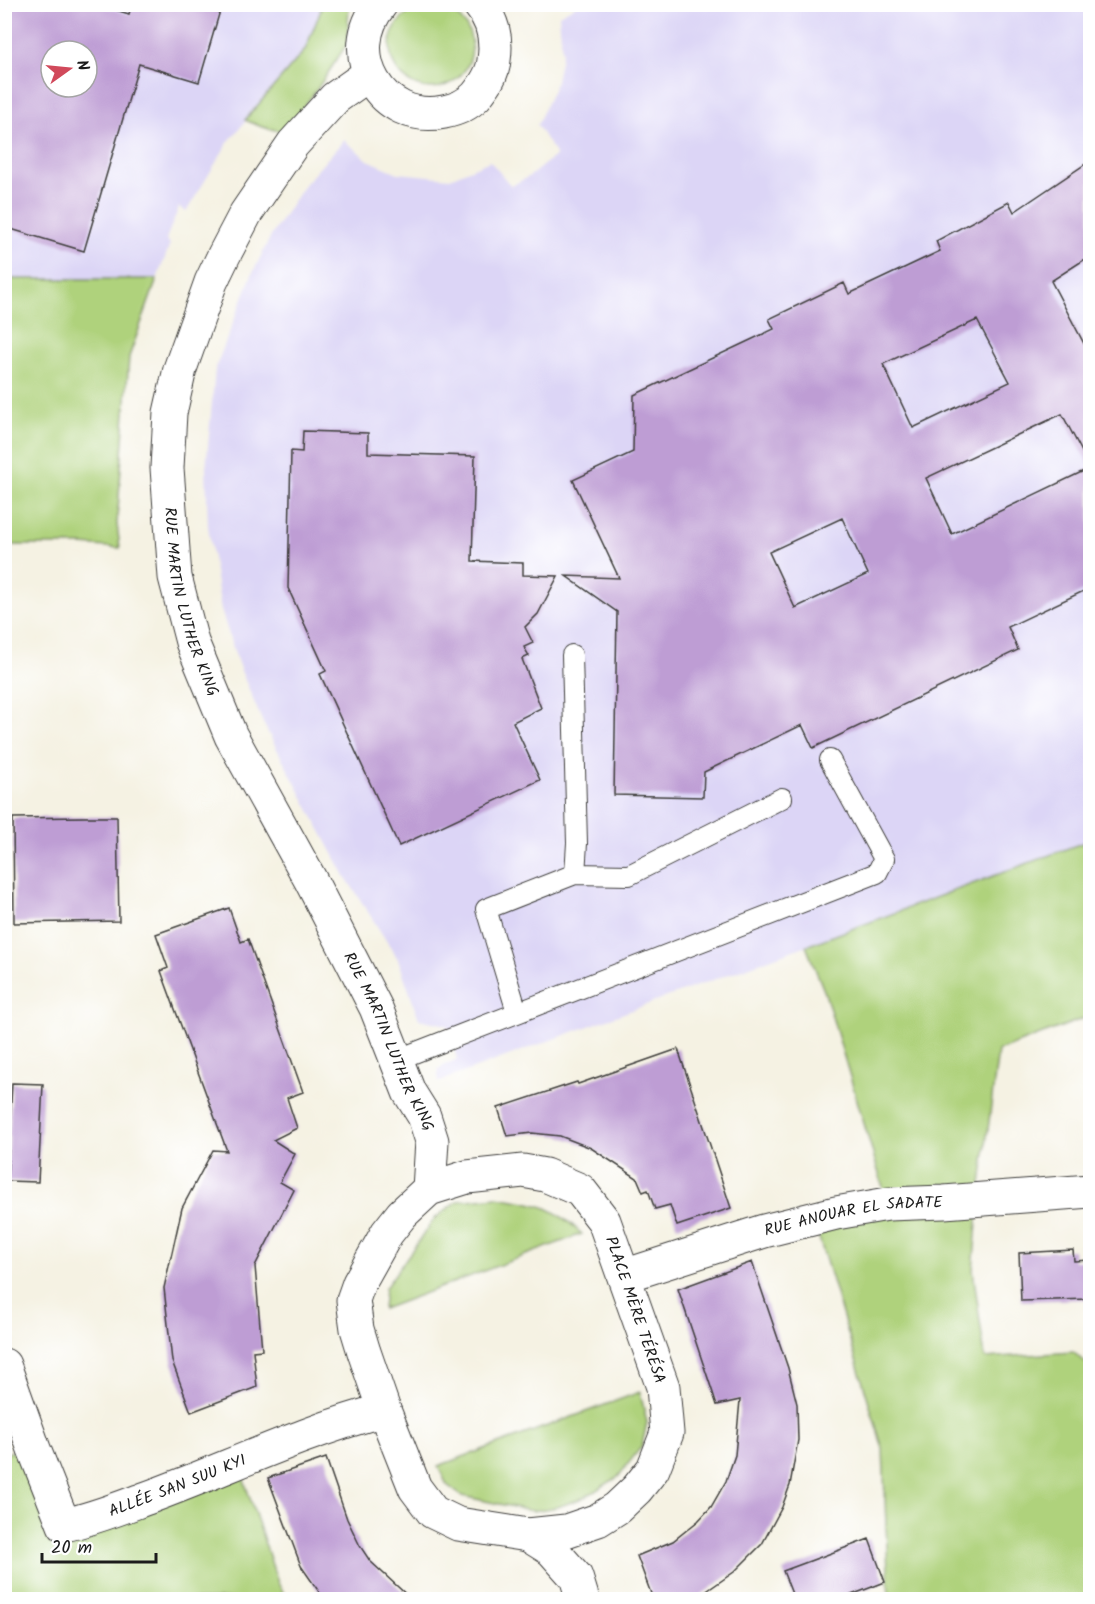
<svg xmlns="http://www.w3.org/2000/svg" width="1095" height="1604" font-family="Kalam,sans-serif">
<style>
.built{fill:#dcd5f6;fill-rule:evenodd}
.green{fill:#afd27b;stroke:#66774c;stroke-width:1.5}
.building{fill:#be9dd4;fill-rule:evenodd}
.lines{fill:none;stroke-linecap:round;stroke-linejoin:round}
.lane-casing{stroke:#3d3c3a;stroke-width:22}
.street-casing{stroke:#3d3c3a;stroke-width:35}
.lane{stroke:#fff;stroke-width:20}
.street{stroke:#fff;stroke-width:33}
.labels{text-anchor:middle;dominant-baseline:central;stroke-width:6;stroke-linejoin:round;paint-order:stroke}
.street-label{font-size:16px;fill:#1c1c1c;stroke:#fff}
</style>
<rect width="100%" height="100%" fill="#fff"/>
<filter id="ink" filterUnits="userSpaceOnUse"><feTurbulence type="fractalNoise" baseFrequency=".0167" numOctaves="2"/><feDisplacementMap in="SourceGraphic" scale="12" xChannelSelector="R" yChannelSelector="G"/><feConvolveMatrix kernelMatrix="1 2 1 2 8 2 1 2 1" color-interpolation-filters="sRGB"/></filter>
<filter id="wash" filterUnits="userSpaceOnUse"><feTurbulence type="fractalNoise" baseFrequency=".008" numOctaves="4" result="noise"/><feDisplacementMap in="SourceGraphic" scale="24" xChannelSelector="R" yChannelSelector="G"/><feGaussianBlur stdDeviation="1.35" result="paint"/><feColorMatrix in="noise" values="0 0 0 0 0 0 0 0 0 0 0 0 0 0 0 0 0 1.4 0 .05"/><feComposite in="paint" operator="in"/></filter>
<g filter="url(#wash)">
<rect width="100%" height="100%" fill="#f5f2e3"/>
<path class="built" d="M318,4L321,10L305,50L229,141L186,212L179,207L166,239L170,244L157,279H5L4,5ZM51,51H87V87H51Z
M577,5H1090V840L438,1082V1069L457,1059L447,1025L419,1019L398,959L345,876L263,723L239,666L221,610L208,526L206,468L215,369L253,272L271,236L304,185L344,140L368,160L398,173L450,178L490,161L511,186L530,176L556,155L537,125L555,85L562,52L559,15Z"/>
<path class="green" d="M318,5H349L347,44L318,88L284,132L262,127L245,120L305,50L321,10Z
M390 47a41 41 0 1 1 82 0a41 41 0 1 1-82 0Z
M4,279H157L129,357L117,524L120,548L81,545H5Z
M1090,840V1016L998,1051L979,1200L973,1270L985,1358L1073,1352L1090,1366V1599H889L883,1449L813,1218L888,1204L825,993L806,946Z
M497,1197C538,1204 551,1204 582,1234L383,1309L385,1288L435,1218L458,1201Z
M640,1392L647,1422L642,1446L618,1477L585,1497L558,1507L532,1511L462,1496L447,1485L438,1466Z
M34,1449L64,1525L238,1462L278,1583L287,1599H5L4,1453Z"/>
<g id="blocks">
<path class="building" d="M4,4H96L129,14L132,4H222L199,82L139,64L84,251L4,227ZM51,51H87V87H51Z
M1090,161V256L1051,281L1090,355V467L1062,414L926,478L952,534L1090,468V588L1008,627L1018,650L813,748L802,725L704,772L703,797L614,795L617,612L566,576L619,578L573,480L633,452L634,395L774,329L769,319L844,283L849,294L940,251L936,241L1009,202L1014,212ZM977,320L1010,382L913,428L883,364ZM842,518L868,574L795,608L769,552Z
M303,431L368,433V453L475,456L472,561L523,563V575L558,576L538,614L525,627L533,643L524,647L529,656L522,659L541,708L513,722L540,780L399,846L320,674L326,671L288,588L291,451L302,452Z
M84,817H117L119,921L14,923L13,818Z
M229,908L241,942L248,939L303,1092L287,1098L297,1128L273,1140L295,1154L280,1182L294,1190L255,1266L262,1350L253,1351L257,1387L191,1412L172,1361L164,1288L182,1208L213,1150L227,1151L161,971L168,968L156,934Z
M678,1049L731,1208L677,1226L670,1205L655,1209L648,1190L643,1192L637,1178L591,1148L560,1136L532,1133L507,1136L498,1108L577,1082L578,1084Z
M12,1083L43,1084L38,1182L7,1181Z
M1073,1250L1074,1261L1090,1260V1299L1021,1301L1019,1253Z
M752,1262L788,1368L797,1404L798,1440L790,1485L782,1507L762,1544L734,1572L695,1599H653L637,1556L673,1541L698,1521L711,1507L726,1481L735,1455L740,1400L717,1405L678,1289Z
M326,1458L347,1519L360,1546L370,1561L411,1599H324L301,1566L268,1478Z
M869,1539L885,1582L841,1599H794L783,1571Z"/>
</g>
</g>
<g filter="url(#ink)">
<use href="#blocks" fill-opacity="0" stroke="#3d3c3a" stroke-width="1.5"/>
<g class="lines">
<defs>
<path id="lane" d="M575,874L629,875L782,798
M517,1012L486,909L575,874L577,843L572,655
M396,1060L877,873L884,859L830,760"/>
<g id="street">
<path d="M381,4C340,53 381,125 444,112C455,110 467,105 476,96C485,85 493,74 494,60C497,40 493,20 479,4"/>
<path id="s1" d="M369,74L335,98L293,144L246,213L224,255L211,282L180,369L170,413L167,468L175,577L192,642L231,736L310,879L376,1008L409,1092L424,1116L432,1141L429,1189"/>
<path d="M523,1171L545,1175L580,1190L604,1221L663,1387L667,1433L653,1469L637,1489L617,1508L598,1520L566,1531L528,1535L458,1524L433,1512L415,1488L384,1410L364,1352L357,1329L353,1300L359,1283L387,1233L402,1214L429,1189L467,1177Z"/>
<path id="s2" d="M624,1276L764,1231L836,1213L888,1204L944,1202L1090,1191"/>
<path id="s3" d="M4,1365L34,1449L64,1525C93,1519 120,1508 147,1498C226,1469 302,1432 384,1410"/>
<path d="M528,1535L552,1550L576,1577L583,1600"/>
</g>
</defs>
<use href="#lane" class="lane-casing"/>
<use href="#street" class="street-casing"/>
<use href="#lane" class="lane"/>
<use href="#street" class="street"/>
</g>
</g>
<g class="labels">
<g class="street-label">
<text stroke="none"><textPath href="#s1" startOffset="594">RUE MARTIN LUTHER KING</textPath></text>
<text stroke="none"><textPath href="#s1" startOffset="1080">RUE MARTIN LUTHER KING</textPath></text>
<text stroke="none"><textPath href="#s2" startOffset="238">RUE ANOUAR EL SADATE</textPath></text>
<text transform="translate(635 1310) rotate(71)">PLACE MÈRE TÉRÉSA</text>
<text stroke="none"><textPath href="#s3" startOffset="291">ALLÉE SAN SUU KYI</textPath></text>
</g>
</g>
<rect width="1095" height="1604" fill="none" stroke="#fff" stroke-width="24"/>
<g transform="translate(69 69) rotate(75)"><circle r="28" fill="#ffffff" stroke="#a4a4a4" stroke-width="1.5"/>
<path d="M0-4.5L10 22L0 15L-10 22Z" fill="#d1495b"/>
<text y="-9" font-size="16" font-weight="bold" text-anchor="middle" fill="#1c1c1c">N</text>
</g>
<path d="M42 1553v9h114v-9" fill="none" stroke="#1c1c1c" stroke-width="3"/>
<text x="51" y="1553" font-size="18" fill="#1c1c1c" stroke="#ffffff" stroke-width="4.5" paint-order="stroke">20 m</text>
</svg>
